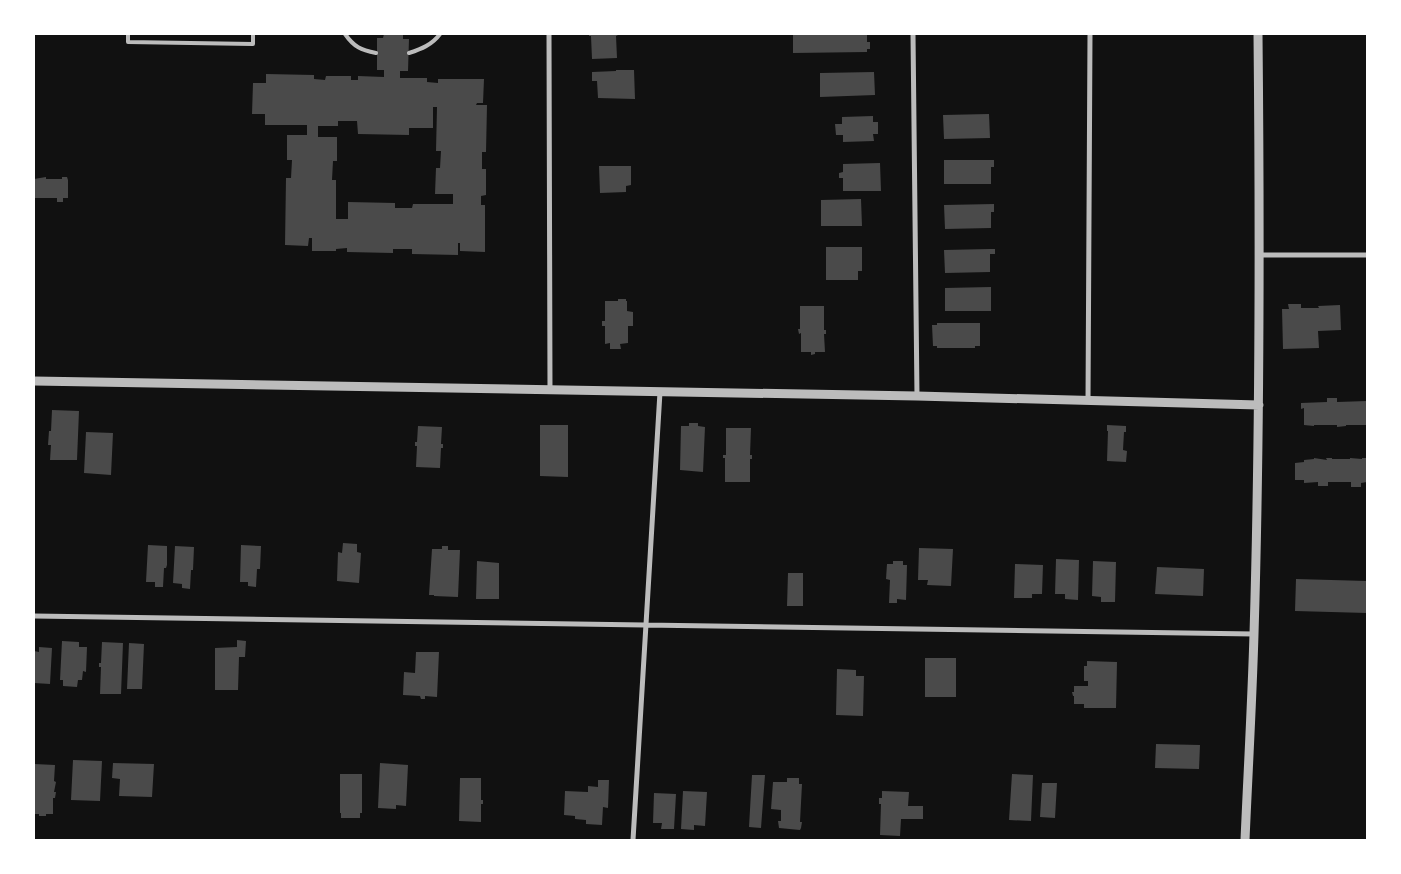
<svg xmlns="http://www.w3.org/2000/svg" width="1401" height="874" font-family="Rubik,sans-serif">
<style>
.building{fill:#4a4a4a;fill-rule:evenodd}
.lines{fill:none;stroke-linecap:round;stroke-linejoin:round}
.service{stroke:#bcbcbc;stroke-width:4}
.minor{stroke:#bcbcbc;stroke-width:5}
.tertiary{stroke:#bcbcbc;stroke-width:9}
</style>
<rect width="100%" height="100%" fill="#111"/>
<path class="building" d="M384,34H403V39H409L408,71H400V78H427V82L438,83V79H484L483,103H477L476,105H487L486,152H482V169H486V195L481,196V205H485V252L460,251V243H458V255L412,254V249H393V253L347,252V248L336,249V251H312V238H309L308,246L285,245L286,178H291L292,160H287V135H307V125H265V114H252L253,83H266V74L314,75V79L325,80L326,76H351V80H358V76L384,77V70H377V38H383ZM433,107H437L436,151H441L440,168H436L435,194H453V204H413L412,208H395V203L348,202V219H336V180H332L333,161H337V137H318V126H338V121H357L358,134L409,135V128H433Z
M589,34H618V35L616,36L617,58L592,59L591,36H589Z
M793,34H867V42H870V49H867V52L793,53Z
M616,70H634L635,99L598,98L597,81H592V72L616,71Z
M874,72L875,95L820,97V73Z
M989,114L990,138L944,139L943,115Z
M873,116V122H878V134H873L874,141L843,142V135H836L835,124H842V117Z
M944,160H994V167H991V184H944Z
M880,163L881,191H843V178H839V173L843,172V164Z
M599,166H631V185L626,186V192L600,193Z
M46,177V179H62V177H67L68,180V198H63V202H57V198H34V179Z
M861,199L862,226H821V200Z
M994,204V212H991V228L945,229L944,205Z
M826,247H862V271H858V280H826Z
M990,249H995V254H990V272L945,273L944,250Z
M991,287V311H945V288Z
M618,299H626V301H627V311L633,312V326H628V343L620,344L621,349H610V343L605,344V326H602V321H605V301H618Z
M1288,304H1301V308H1319L1318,306L1340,305L1341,330L1318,331L1319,348L1283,349L1282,309H1289Z
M800,306H824V330H826V334H824L825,352H815V354L811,355V352H801V333L799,334L798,329H800Z
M937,323H980V346H975V348H937V346H933L932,325H937Z
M1327,398H1337V402L1367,401V425H1346V426L1337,427V425H1314V426L1304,425V408L1301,409V403L1327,402Z
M52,410L79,411L77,460H50L51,445H48L49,431H51Z
M689,423H698V426L705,427L703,472L680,470L681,426H689Z
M540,425H568V477L540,476Z
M1107,425L1126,426V432H1124L1123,450L1127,451L1126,462L1107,461L1108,431H1107Z
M418,426L442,427L441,444H443V448H441L440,468L416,467L417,446H415V442H417Z
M726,428H751L750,455H752V459H750V482H725V458H723V455H726Z
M86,432L113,433L111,475L84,473Z
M1314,458L1327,460L1326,458H1332V459H1350V458L1362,459V458H1366L1367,459V482L1361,483V487H1351V482H1328V486H1318V482L1304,483V480H1295V463L1304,462V460L1314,459Z
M343,543L357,544V552L361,553L359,583L337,581L338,552L342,553Z
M148,545L167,546V565L166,568H164L163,587H155V582H146Z
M241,545L261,546L260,569H257L256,587L248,586V582H240Z
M175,546L194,547L193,570H191L190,589L182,588V584L173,583Z
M442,546H448V550H460L458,597L434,596V595H429L432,549H442Z
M919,548L953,549L951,586L927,585L928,580H918Z
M1056,559L1079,560L1078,600L1065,599V594H1055Z
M477,561L499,563V599H476Z
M893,561H903V565H907L906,600L897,599V603H889L890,580L886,579L887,564H893Z
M1093,561L1116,562L1115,602H1101V597L1092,596Z
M1015,564L1043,565L1042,594H1032V598H1014Z
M1157,567L1204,569L1203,596L1155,594Z
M788,573H803V606H787Z
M1296,579L1367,581V613L1295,611Z
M237,640L246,641L245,657H239L238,690H215V648L237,647Z
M62,641L79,642V647H87L86,672L83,671L82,680H78L77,687L63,686V680H60Z
M102,642L123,643L121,694H100L101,667H99V663H101Z
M129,643L144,644L142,689H127Z
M39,647L52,648L50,684L34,683V651L39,652Z
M416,652H439L437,697L425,696V699H421L420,696L403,695L404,672L415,673Z
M925,658H956V697H925Z
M1087,661L1117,662L1116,708H1084V704H1074V696H1073L1072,692H1074V686H1088V681H1084V666H1087Z
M837,669L856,670V676H864L863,716L836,715Z
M1156,744L1200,745L1199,769L1155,768Z
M73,760L102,761L100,801L71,800Z
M113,763L154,764L152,797L119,796L120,779L112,778Z
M380,763L408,765L406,806L396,805V809L378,808Z
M34,764L55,765L54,781L56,782L54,792H56L55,798H53V814H46V816H39V814H34Z
M340,774H362V813H360V818H341V813H340Z
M1012,774L1033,775L1031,821L1009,820Z
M752,775H765L761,828L749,827Z
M460,778H481V800H483V804H481V822L459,821Z
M787,778H799V784H802L800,822H802L801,828L800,830L779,828L778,821H781V810L771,809L773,782H787Z
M598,780H609L608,808L603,807L602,825L586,824V820L575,819V816L564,815L565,791L588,792V786L598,787Z
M1042,783H1057L1055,818L1040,817Z
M683,791L707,792L705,826L694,825V830L681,829Z
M882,791L909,792L908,806H923V819H901L900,836L880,835L881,804H879V798H882Z
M654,793L676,794L674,829H661L662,823H653Z"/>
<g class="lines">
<path class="service" d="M128,34V42L253,44V34
M345,34C354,47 361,50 376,53
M409,53C421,49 432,45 440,34"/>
<path class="minor" d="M549,34L550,390
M913,34L917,396
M1260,255H1367
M1088,400L1090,34
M34,616L1254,634
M633,840L660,392"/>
<path class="tertiary" d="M34,381L917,396L1259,405
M1245,840C1248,771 1252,703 1254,634C1260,434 1260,234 1258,34"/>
</g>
<rect width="1401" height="874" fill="none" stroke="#ffffff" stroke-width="70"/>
</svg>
